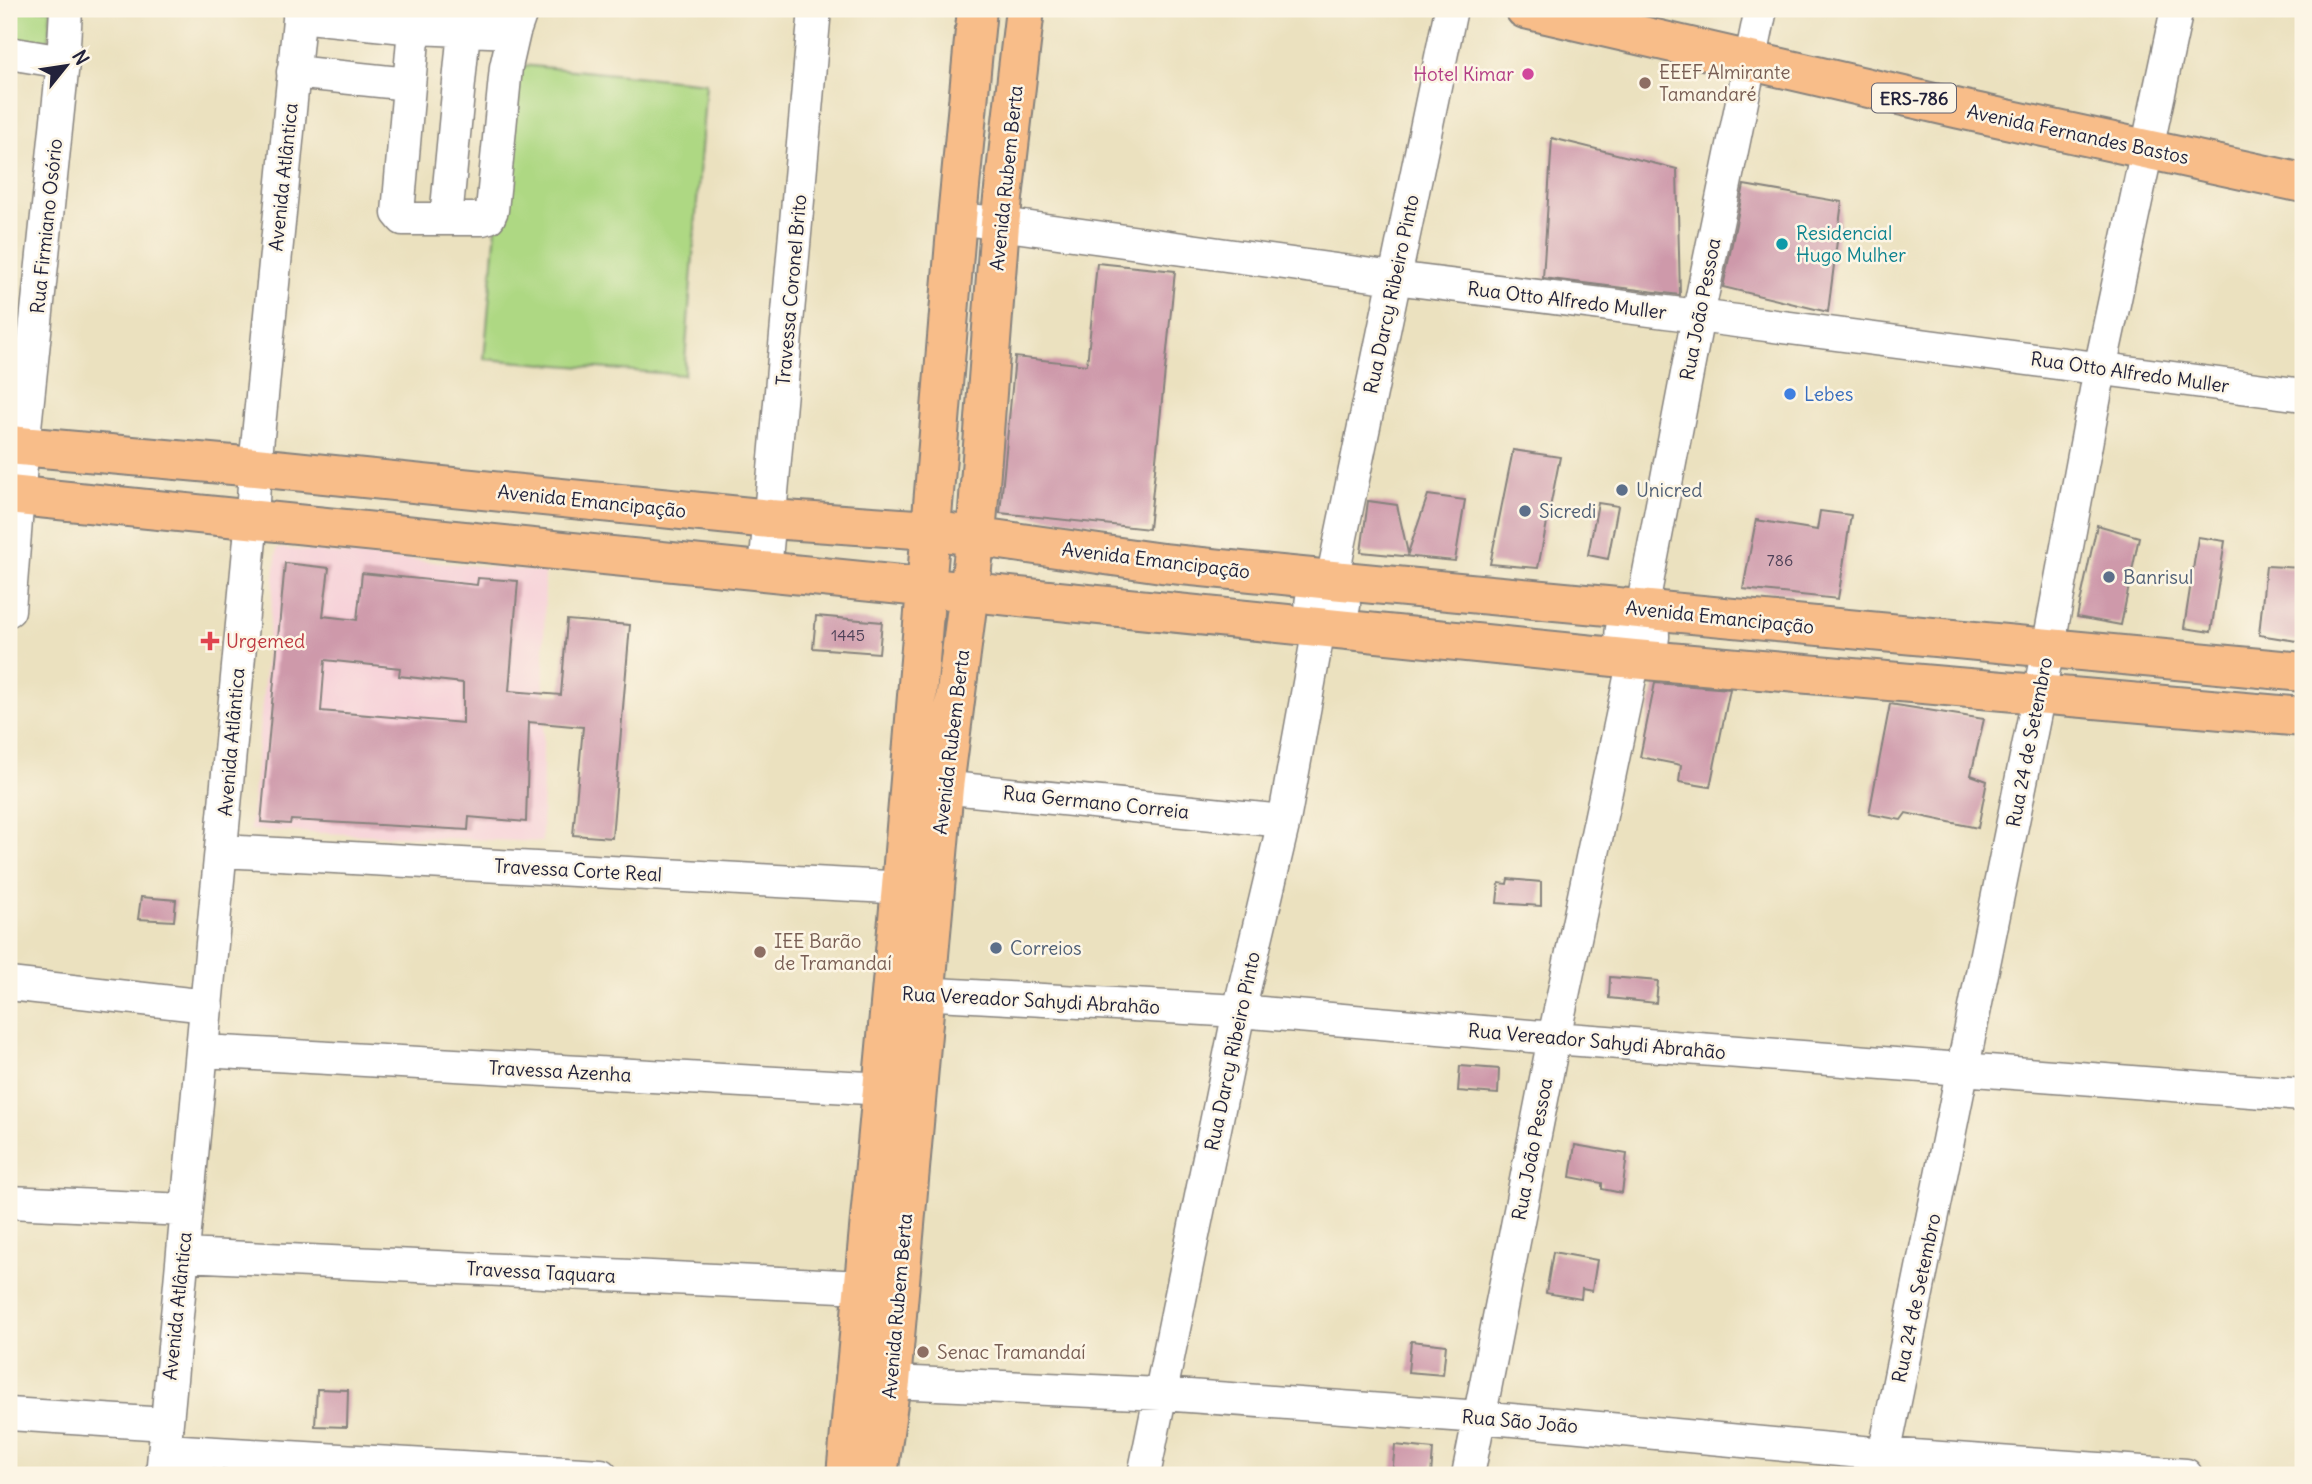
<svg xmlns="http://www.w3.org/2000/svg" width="2312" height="1484" font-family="Delius,sans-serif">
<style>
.built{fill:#f6cfd8}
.green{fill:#aed883;stroke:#687d5f;stroke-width:2}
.building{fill:#ce99aa;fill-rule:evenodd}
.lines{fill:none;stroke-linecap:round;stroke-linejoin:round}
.minor-casing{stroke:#86827d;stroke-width:35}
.major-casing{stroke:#86827d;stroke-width:42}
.minor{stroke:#fff;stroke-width:32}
.major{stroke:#f8bd89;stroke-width:38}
.hotel-dot{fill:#d1479c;stroke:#fcf5e5;stroke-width:2.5}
.education-dot{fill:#8d6e63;stroke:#fcf5e5;stroke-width:2.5}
.culture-dot{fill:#0f9aa8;stroke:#fcf5e5;stroke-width:2.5}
.shop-dot{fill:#3f7fe0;stroke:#fcf5e5;stroke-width:2.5}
.service-dot{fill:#5c6f8a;stroke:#fcf5e5;stroke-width:2.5}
.health-dot{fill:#e0444e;stroke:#fcf5e5;stroke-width:2.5}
.labels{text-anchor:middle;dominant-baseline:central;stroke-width:5;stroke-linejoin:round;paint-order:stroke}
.number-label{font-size:16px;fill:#4d4057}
.shield{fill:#fcf5e5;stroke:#63616e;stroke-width:2}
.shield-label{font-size:18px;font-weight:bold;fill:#22223b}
.education-label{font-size:19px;fill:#785e54;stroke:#fcf5e5;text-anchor:start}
.hotel-label{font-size:19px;fill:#b23c85;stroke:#fcf5e5;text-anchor:end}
.street-label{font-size:19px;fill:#22223b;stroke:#fcf5e5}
.culture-label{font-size:19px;fill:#0d838f;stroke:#fcf5e5;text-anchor:start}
.shop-label{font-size:19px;fill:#366cbe;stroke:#fcf5e5;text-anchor:start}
.service-label{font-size:19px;fill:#4e5e75;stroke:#fcf5e5;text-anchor:start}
.health-label{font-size:19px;fill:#be3a42;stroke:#fcf5e5;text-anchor:start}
</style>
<rect width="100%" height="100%" fill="#fcf5e5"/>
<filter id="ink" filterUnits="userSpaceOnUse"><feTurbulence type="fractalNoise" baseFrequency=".0143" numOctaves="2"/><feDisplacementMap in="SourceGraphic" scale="14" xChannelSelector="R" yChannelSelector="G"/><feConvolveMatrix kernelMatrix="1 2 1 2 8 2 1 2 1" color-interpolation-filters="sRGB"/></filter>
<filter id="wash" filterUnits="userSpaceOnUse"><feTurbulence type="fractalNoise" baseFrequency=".00686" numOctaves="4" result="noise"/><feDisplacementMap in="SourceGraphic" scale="28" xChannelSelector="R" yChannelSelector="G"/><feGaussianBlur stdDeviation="1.57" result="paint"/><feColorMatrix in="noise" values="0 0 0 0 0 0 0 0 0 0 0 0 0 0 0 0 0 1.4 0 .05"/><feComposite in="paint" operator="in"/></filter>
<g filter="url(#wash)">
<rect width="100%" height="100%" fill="#ebe1bf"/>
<path class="built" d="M277,548L545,572L542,842L250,830Z"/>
<path class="green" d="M9,9H51L48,46L9,40Z
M511,64L706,83L684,375L484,359Z"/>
<g id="blocks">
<path class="building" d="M1552,138L1677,169L1680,295L1543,278Z
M1744,185L1842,202L1828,312L1723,287Z
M1097,263L1175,271L1149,529L1000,513L1015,357L1087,365Z
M1513,450L1560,457L1538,568L1490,564Z
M1428,495L1465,500L1455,561L1361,552L1368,501L1397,505L1408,553Z
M1598,503L1618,506L1608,559L1588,555Z
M1820,511L1851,515L1838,599L1743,589L1756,520L1817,530Z
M2097,525L2139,537L2121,625L2077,617Z
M2198,537L2225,541L2211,632L2184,628Z
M285,563L329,568L323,616L357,620L362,573L477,585L478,578L518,581L509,691L561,695L567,620L630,625L612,838L573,835L583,727L529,722L526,822L469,817L468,830L291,820L290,824L261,822ZM325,660L400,668L399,676L463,683V723L321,711Z
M2266,566L2303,568V642L2259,635Z
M816,616L882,622L879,653L813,648Z
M1655,683L1730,689L1710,787L1679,782L1681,765L1640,757Z
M1890,704L1984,719L1971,775L1987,781L1978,828L1906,813L1901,820L1869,814Z
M1508,879L1541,882V906L1497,903L1499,883L1507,884Z
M141,897L176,900L174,921L138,919Z
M1610,977L1658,981L1656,1003L1609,998Z
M1460,1066L1499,1069L1498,1094L1458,1091Z
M1575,1145L1627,1154L1622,1193L1602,1189V1183L1570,1177Z
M1553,1252L1597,1260L1592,1291L1582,1289L1581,1299L1546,1293Z
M1411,1341L1446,1345L1443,1375L1408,1372Z
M317,1389L348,1390L347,1427L315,1426Z
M1395,1445L1433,1449L1431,1475H1392Z"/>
</g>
</g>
<g filter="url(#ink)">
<use href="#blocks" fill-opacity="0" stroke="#86827d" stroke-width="2"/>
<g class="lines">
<defs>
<path id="minor" d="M299,16L414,28L514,32
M414,28L398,213L403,219H482L489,217L492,210L506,67L514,32L522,9
M9,53L63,62
M293,72L409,84
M957,218L1394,278L1698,316L2303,395
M446,219L464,30L469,10
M765,571L815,9
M9,610L18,495L63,62L66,9
M1319,628L1335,618L1344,606L1341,590L1332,580
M1634,659C1616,637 1616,624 1642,609
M920,785L1284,821
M221,851L925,889
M9,984L207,1006
M901,992L1239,1011L1554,1038L2303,1095
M203,1051L904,1090
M9,1202L186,1210
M184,1255L863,1287L885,1291
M868,1379L891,1382L1161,1394L1480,1417L1884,1454L2186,1475
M9,1414L166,1424
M165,1450L601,1475
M162,1475L252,518L255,467L300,9
M1144,1475L1239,1011L1284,821L1319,628C1308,602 1306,596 1332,580L1451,9
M1468,1475L1554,1038L1634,659C1660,645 1656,631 1642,609L1698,316L1761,9
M1880,1475L2048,649L2100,369L2177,9"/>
<path id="major" d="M1525,9L1960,109L2303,183
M9,445L255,467L770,519L930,530L1162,563L1332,580L2303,672
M9,495L1634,659L2303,717
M846,1475L901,887L957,218L977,9
M878,1475L891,1382L944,787L976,536L1000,224L1025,9"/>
</defs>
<use href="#minor" class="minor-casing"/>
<use href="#major" class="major-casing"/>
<use href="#minor" class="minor"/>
<use href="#major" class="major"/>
</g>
</g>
<circle class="hotel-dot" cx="1528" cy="74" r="7"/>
<g class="education-dot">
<circle cx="1645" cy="83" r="7"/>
<circle cx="760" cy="952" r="7"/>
<circle cx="923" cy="1352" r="7"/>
</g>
<circle class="culture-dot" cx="1782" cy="244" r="7"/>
<circle class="shop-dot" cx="1790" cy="394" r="7"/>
<g class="service-dot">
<circle cx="1622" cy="490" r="7"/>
<circle cx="1525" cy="511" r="7"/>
<circle cx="2109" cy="577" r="7"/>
<circle cx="996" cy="948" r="7"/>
</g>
<path class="health-dot" d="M206.5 630.5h7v7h7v7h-7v7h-7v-7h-7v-7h7z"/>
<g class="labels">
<g class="number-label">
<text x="1780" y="560">786</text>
<text x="848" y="635">1445</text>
</g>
<rect class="shield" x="1872" y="83.5" width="84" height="29" rx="5"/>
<g class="shield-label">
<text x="1914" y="98">ERS-786</text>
</g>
<g class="education-label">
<text x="1659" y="72">EEEF Almirante<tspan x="1659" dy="22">Tamandaré</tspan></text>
<text x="774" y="941">IEE Barão<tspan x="774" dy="22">de Tramandaí</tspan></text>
<text x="937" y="1352">Senac Tramandaí</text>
</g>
<g class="hotel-label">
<text x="1514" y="74">Hotel Kimar</text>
</g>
<g class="street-label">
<text transform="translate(2078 134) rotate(12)">Avenida Fernandes Bastos</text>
<text transform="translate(283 177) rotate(-84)">Avenida Atlântica</text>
<text transform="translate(1006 178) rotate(-84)">Avenida Rubem Berta</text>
<text transform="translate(46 226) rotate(-84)">Rua Firmiano Osório</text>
<text transform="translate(791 290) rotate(-85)">Travessa Coronel Brito</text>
<text transform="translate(1391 294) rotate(-78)">Rua Darcy Ribeiro Pinto</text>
<text transform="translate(1567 300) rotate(7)">Rua Otto Alfredo Muller</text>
<text transform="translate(1700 309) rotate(-79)">Rua João Pessoa</text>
<text transform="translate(2130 372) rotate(8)">Rua Otto Alfredo Muller</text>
<text transform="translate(592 501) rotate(6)">Avenida Emancipação</text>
<text transform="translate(1156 560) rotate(7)">Avenida Emancipação</text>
<text transform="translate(1720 617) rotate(6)">Avenida Emancipação</text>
<text transform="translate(231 742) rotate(-85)">Avenida Atlântica</text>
<text transform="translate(951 742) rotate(-83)">Avenida Rubem Berta</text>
<text transform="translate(2029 742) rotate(-79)">Rua 24 de Setembro</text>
<text transform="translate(1096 802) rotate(6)">Rua Germano Correia</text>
<text transform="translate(578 870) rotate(3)">Travessa Corte Real</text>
<text transform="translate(1031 1000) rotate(3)">Rua Vereador Sahydi Abrahão</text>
<text transform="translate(1597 1041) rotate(5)">Rua Vereador Sahydi Abrahão</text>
<text transform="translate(1232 1051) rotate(-78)">Rua Darcy Ribeiro Pinto</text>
<text transform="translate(560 1071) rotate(3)">Travessa Azenha</text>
<text transform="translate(1532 1149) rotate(-79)">Rua João Pessoa</text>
<text transform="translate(541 1272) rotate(3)">Travessa Taquara</text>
<text transform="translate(1916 1298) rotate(-78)">Rua 24 de Setembro</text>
<text transform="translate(177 1306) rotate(-84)">Avenida Atlântica</text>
<text transform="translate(897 1306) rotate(-85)">Avenida Rubem Berta</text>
<text transform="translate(1520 1421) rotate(5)">Rua São João</text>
</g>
<g class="culture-label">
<text x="1796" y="233">Residencial<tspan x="1796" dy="22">Hugo Mulher</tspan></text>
</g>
<g class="shop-label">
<text x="1804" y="394">Lebes</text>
</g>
<g class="service-label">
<text x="1636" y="490">Unicred</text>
<text x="1539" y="511">Sicredi</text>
<text x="2123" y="577">Banrisul</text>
<text x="1010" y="948">Correios</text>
</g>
<g class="health-label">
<text x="226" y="641">Urgemed</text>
</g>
</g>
<rect width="2312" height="1484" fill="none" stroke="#fcf5e5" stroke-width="35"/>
<g transform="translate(66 66) rotate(60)" stroke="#fcf5e5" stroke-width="5" paint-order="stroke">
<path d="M0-5L12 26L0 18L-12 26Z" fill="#22223b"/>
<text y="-10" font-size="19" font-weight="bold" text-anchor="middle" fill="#22223b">N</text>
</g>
</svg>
